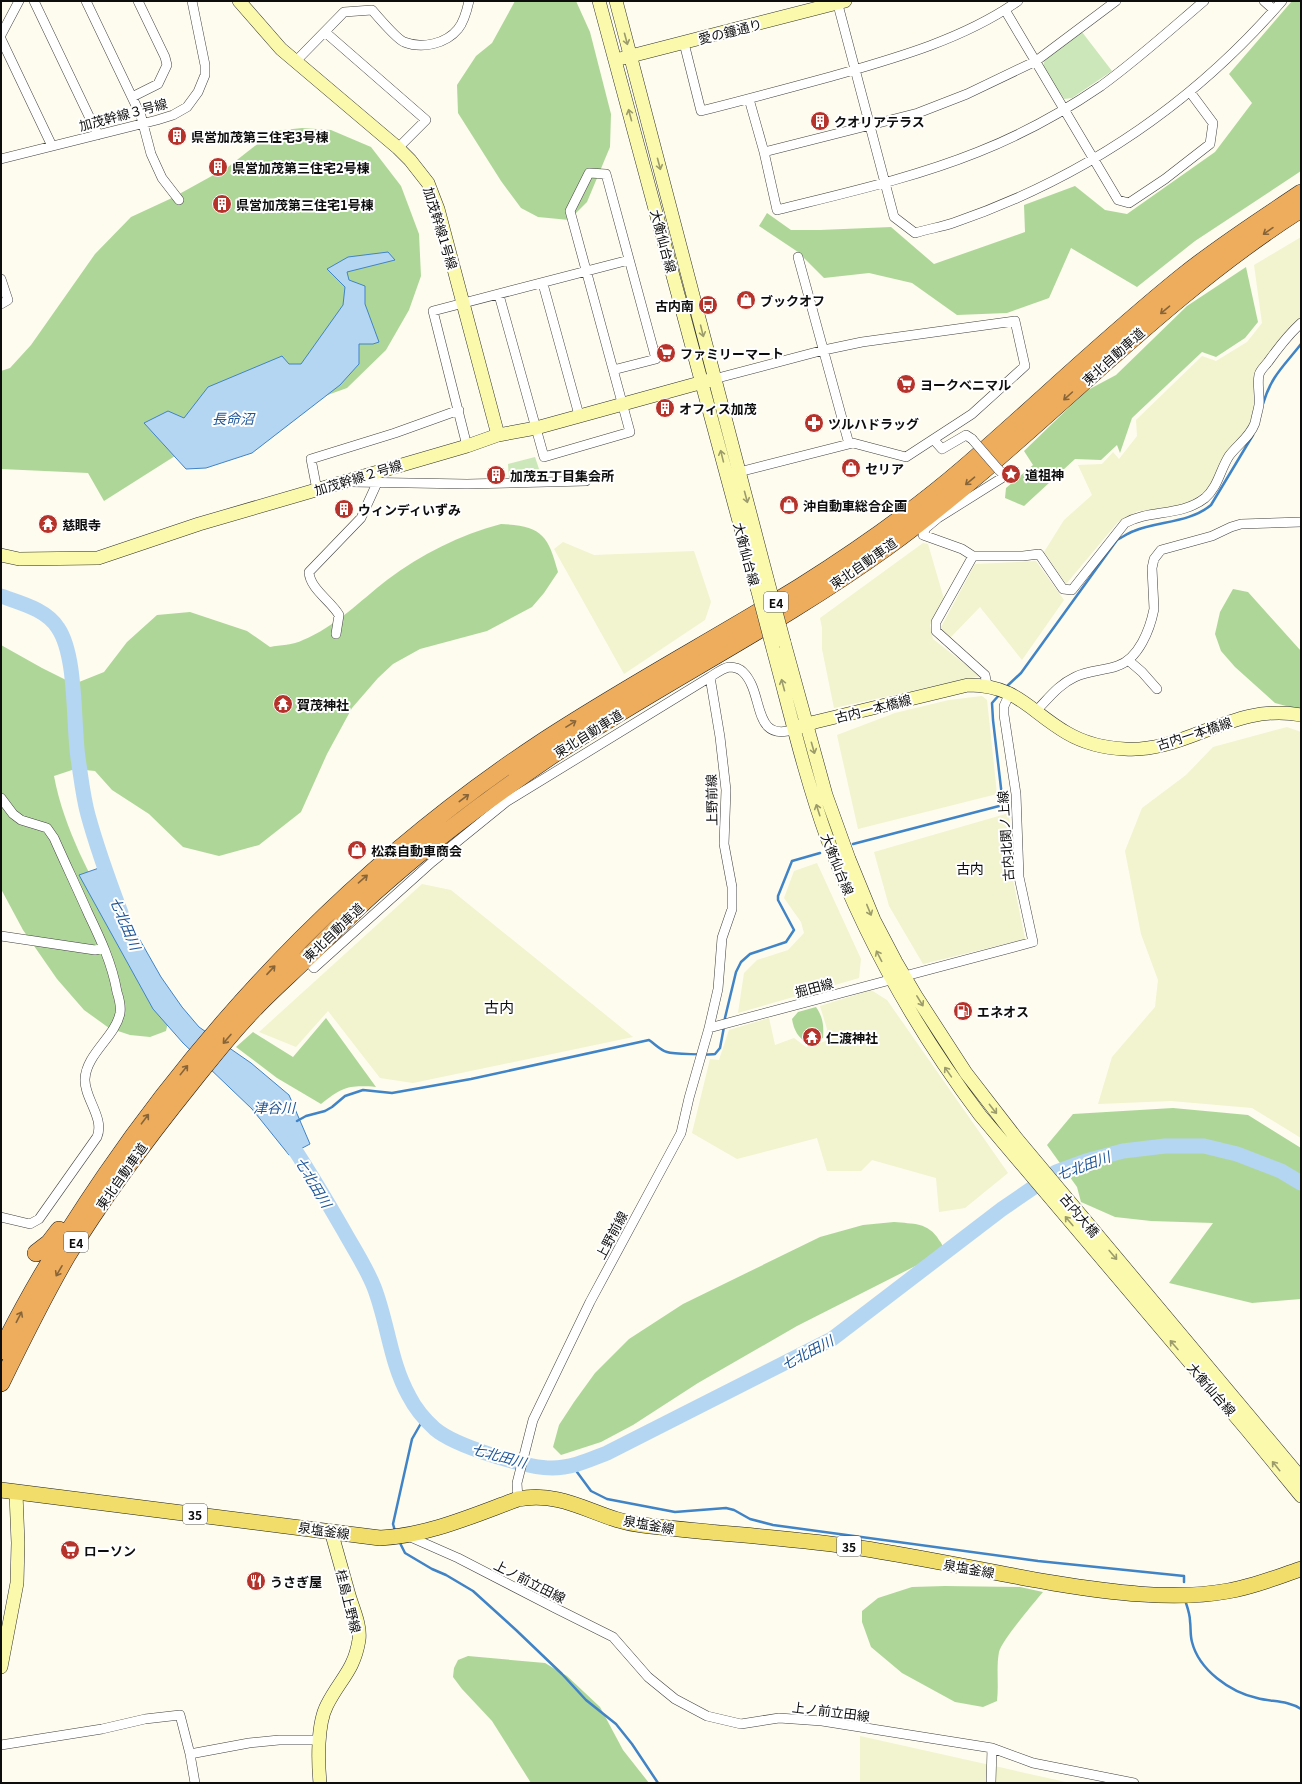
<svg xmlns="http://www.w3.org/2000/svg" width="1302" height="1784" font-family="Georgia,'Noto Sans JP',serif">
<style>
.farmland{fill:#f2f3cf}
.green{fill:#cce7b9}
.forest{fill:#afd699}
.water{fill:#b5d6f3;stroke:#4083c6}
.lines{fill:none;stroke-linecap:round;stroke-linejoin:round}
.stream{stroke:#4083c6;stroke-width:2.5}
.river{stroke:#b5d6f3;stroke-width:15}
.street-casing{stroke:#404040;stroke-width:10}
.secondary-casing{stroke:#2f2f2f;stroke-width:14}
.primary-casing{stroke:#1e1e1e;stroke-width:16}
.highway-casing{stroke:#1e1e1e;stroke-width:18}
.street{stroke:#fff;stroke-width:9}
.secondary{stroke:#fbfaac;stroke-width:13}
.primary{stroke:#f1de6a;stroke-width:15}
.highway{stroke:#edad5d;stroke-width:17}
.street-bridge-casing{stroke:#404040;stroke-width:10;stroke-linecap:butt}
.secondary-bridge-casing{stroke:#2f2f2f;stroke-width:14;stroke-linecap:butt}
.street-bridge{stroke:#fff;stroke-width:9}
.secondary-bridge{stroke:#fbfaac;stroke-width:13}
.oneway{stroke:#9c9b6c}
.oneway2{stroke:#886539}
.labels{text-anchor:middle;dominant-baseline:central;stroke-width:4;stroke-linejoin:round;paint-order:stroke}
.shield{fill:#fff;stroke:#565656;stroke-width:1}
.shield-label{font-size:12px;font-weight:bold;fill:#0d0d0d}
.street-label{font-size:13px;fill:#0d0d0d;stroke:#fff}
.poi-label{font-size:13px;font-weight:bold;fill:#0d0d0d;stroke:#fff;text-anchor:start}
.water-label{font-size:14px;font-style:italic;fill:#1d5698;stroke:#fff}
.neighbourhood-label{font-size:14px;fill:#0d0d0d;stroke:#fff}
.quarter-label{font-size:15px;fill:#0d0d0d;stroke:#fff}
</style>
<rect width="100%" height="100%" fill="#fefcee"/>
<path class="farmland" d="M1301,237V318L1255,371V404L1249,425L1237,440L1213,485L1190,502L1161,510L1138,511L1118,522L1066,584L1044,552L1064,520L1092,495L1078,465L1102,464L1113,452L1119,459L1137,436L1136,420L1202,356L1216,361L1247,342L1262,323L1254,265Z
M563,542L594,555L694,551L711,602L705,620L624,674L554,549Z
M923,543L928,544L944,599L930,625L933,639L980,676L834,708L822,649V628L820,618Z
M1036,561L1064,600L1022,660L980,607L950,638L940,629L975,564Z
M982,696L987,700L997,794L858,829L837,735L895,713L949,700Z
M1287,727L1301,732V1138L1252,1108L1171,1101L1098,1104L1112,1057L1155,1007L1158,980L1141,934L1125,851L1142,808L1186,775L1213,747Z
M1009,813L1012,875L1025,939L923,964L889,906L874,852Z
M817,863L861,959L859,978L738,1013L744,973L757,960L788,950L804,933L801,922L784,898L794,871Z
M422,884L451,890L633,1037L413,1083L380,1078L328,1011L296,1047L259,1032Z
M871,990L887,1000L1008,1173L965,1208L939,1212L936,1178L872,1160L861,1171H827L817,1138L737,1159L692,1133L710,1059L719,1060L729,1030L769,1018L775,1045L794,1038L806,1047L826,1041L827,1029L820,1006Z
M860,1736L1070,1783H860Z"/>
<path class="green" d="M1082,32L1112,71L1072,98L1064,99L1043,67L1045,58Z
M535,457L542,478L509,479L508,464Z"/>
<path class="forest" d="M515,1H576L590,32L611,114L610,147L587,202L569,220L538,217L521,208L501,181L458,113L457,85L476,56L492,43Z
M1292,1H1301V171L1195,241L1137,287L1071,248L1049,298L1007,313L957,315L912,283L869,273L824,278L798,252L759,226L767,213L791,230H820L891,227L934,264L1025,232L1024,205L1075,186L1105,210L1127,214L1215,152L1252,103L1229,74Z
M302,128L331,130L371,147L401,186L419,234L421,276L409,310L386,350L347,388L283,411L175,456L104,501L88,473L1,469V371L10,368L31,345L95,254L131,217L172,198L228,167L274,131Z
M1246,267L1258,322L1245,338L1216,357L1202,352L1132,418L1120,453L1117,445L1101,460L1075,459L1024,506L1005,498L1006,488L1033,465L1024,451L1086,391L1116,375L1187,306Z
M501,524C541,526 548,534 558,572L544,593L532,607L487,631L420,649L393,664L378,678L352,708L327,754L301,812L259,845L219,856L183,847L149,814L112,790L95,771L75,769L54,776C64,829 91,878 117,924C134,955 152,987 169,1018L166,1031L150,1037L130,1035L109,1028L84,1010L57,979L23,930L1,889V645L42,668L74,684L104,672L127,642L157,615L190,612L247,631L270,647C280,645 293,645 303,640C335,627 360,601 387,580C422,554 459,535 501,524Z
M1233,589L1248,592L1301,651V710L1275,703L1235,667L1221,651L1215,634L1220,612Z
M816,1007C823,1017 824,1026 823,1038L808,1044C798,1037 794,1031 792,1019L798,1012Z
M326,1018L376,1087C348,1085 343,1087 321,1104L277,1078L236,1047L253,1032L293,1057Z
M1173,1108L1248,1115L1301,1148V1299L1252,1303L1169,1283L1213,1223L1151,1221L1115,1217L1081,1202L1077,1187L1047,1145L1073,1114Z
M894,1222C913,1224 928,1222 939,1240C942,1244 944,1247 943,1252L797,1326L698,1383L633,1425L601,1442L561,1455L553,1447L559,1425L574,1402L595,1373L629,1339L683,1304L820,1237L863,1225Z
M945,1586L1020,1587L1043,1592C1034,1603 1002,1640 999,1652C996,1668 999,1684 997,1701L983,1707L955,1702L902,1673L871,1647L862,1622V1611L878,1598L912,1587Z
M468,1656L545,1663L567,1676L600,1707L623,1750L649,1783H531L492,1721L462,1689L453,1677L454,1668L458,1660Z"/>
<path class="water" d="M388,252L395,260L347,272L349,280L365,286V304L379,342L373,344H359V364L340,385L252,453L206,468L186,469L144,423L168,411L184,418L208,387L282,356L289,364H301L343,305L345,287L327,269L348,257Z
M99,868L161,977L182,1007L199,1027L251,1063L289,1095L310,1144L289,1155L252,1109L183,1043L153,1009L79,875Z"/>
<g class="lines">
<path class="stream" d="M1263,404C1271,376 1284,366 1301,344
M1005,688L1021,673L1117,540C1123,537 1128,533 1134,531C1158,521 1190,523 1211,505L1253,435
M853,844L1003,805L993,720L992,703L1000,694
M724,1022L736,972L741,962L750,954L786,942L794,930L778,900V896L792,861L820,853
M297,1121L306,1116L325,1111L332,1107L345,1096L363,1090L392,1093L471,1079L649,1040C655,1044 660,1050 667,1052C673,1054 708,1055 715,1054L720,1048L724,1027
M576,1465L577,1472L591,1491L607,1499L675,1512L726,1508L734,1510L750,1519L773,1525L1038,1561L1184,1576V1582
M395,1531L393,1524L412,1439L424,1418
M399,1541L405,1553L432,1569L446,1575L473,1591L516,1630L562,1674L586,1700L616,1724L632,1744L658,1783
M1186,1603C1188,1609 1190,1615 1190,1621C1191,1628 1190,1635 1192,1642C1199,1670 1230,1692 1257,1698C1271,1702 1288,1700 1301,1709"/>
<path class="river" d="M1,596C20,603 46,609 58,628C77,656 73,723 78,758C81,777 83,797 88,815C97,848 109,881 121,913
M285,1135C306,1166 325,1198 344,1231C354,1249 366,1267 374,1287C388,1323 390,1362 409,1396C415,1408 425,1420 435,1429C455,1446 526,1468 552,1468C572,1468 589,1460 607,1453L832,1339L1002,1209L1056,1172L1086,1161L1123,1151L1165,1146H1204L1237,1154L1281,1171L1301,1183"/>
<defs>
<path id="street" d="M34,1L98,135
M86,1L141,116L151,154L162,178L179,200
M837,1L894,217L915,233C928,229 941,227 953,223C1082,179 1193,104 1282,1
M1264,1L1274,10
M1005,10L1118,200L1129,203L1165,179L1210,144L1213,123L1190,92
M325,32L426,120L398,148
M1,35L19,1
M1,39L52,146
M684,43L701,111C745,100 789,88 833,76C896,58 964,39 1018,1
M295,62L344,12L372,10C378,17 397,39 404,42C422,49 446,44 458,29C464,22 467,10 469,1
M132,97L158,84L167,65L165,57L138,1
M749,99L764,152L777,210C845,193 913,178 978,152C1021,135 1063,112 1101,86C1137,60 1170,30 1204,1
M764,152L918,113L967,94L1036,61L1116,1
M1,159L157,120L173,115L187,107L198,92L205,75V65L192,1
M798,257L849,444
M1,279L8,300L1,304
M543,284L579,415
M499,295L544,457L630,432L570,211L589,173L606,174L656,359L613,370
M714,379L824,350L862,342L1015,321L1025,366L972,414L906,457L853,443L739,472
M934,440L942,449L966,435L972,439
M467,446L433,311L629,260
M998,469L1005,476L938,518L926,528L923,535L962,549L973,556H1023L1039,554L1063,589L1072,590L1125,523C1150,509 1181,517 1205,498C1218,487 1220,470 1229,456C1237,445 1250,437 1255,423C1256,417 1258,411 1259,405C1260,395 1257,384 1259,375C1260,370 1265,366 1268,362C1278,348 1288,335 1301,323
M352,482L467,484L586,481
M317,490L311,459L395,433L459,410
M973,556L936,622V631L985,675L987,685
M336,634L339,615C331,601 310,589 309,572L361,518L377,483
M1128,660L1142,672L1157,689
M1036,711C1049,698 1058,685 1075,677C1089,670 1103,671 1117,666C1139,659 1150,629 1154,609L1152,568L1154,559L1161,550L1212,536L1231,527L1241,524L1301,522
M1,798L13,814L21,820L47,828L54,838C65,863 77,888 88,913C100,938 112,963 117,992C119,998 121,1006 120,1013C116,1036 86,1054 85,1079C84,1098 105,1118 97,1137L39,1219L30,1224L1,1217
M1,936L95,950L104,948
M308,961L314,968L432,862L506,802L710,677
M709,1028L1033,942L1019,877L1016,794L1004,715V706L1010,693
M518,1499L517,1483L533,1420L590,1302L681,1133L689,1098L709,1028L718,989L722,938L732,909V887L724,844L726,790L720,737L710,677C715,674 723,668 729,667C734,667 740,669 743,672C765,693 751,744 795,729
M408,1536L458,1558L555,1608L613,1637L648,1677L675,1699L707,1716L741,1724L779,1718L822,1721L992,1748L1033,1763L1134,1783
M1,1745L102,1729L145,1719L180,1715L190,1754L195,1783
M190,1754L249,1743L279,1740H320
M991,1783L992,1748"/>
<path id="secondary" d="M239,1L281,49L398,148L410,160L428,183L438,209L498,435
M599,1L757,588
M616,1L768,582
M623,58L845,1
M1,555L19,559L98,558L199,524L467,446L498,435L536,428L714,379
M784,642L826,795L849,859L874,920L896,962L916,996L966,1073L1017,1139L1301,1478
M773,649C790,712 805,777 827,838C864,937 916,1030 980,1115L1247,1430L1301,1496
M799,727L815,722L968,685C1017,685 1029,711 1067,733C1084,743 1105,748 1125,749C1186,753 1234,702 1301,715
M1,1667L17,1583L18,1543L16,1493
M320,1783C318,1762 317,1724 327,1705C340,1679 354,1671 359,1640C361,1625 353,1609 349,1595C343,1574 337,1552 331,1531"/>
<path id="primary" d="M1,1490L380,1538C427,1536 474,1515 518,1499C567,1490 597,1520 642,1525C715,1534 788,1537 860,1548C925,1558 989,1572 1053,1583C1108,1592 1173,1601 1228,1591C1253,1587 1277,1577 1301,1569"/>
<path id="highway" d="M36,1253L49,1243L59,1230
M1,1351C31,1290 66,1233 105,1176C221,1007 367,858 539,744C624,688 714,640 800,587C857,551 913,512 964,468C1037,405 1107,337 1183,276C1220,246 1261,220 1301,193
M1,1383C22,1340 43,1297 67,1256C104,1195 147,1138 192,1082C212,1057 232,1031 255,1008C274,988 294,971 313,952C336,929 359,905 384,884C437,837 495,794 554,754C663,682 780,624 887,547C1032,442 1150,305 1301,209"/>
</defs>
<use href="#street" class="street-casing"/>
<use href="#secondary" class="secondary-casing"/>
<use href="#primary" class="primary-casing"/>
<use href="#highway" class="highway-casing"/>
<use href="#street" class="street"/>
<use href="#secondary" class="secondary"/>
<use href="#primary" class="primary"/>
<use href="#highway" class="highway"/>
<defs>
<path id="street-bridge" d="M972,439L998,469"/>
<path id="secondary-bridge" d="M768,582L784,642
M757,588L773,649"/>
</defs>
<use href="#street-bridge" class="street-bridge-casing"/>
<use href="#secondary-bridge" class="secondary-bridge-casing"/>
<use href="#street-bridge" class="street-bridge"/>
<use href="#secondary-bridge" class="secondary-bridge"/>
</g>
<defs><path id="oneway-shaft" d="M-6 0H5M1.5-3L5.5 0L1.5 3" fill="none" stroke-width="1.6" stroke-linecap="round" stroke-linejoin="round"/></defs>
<g class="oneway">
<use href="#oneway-shaft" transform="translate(626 39) rotate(75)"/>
<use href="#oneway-shaft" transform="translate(630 115) rotate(-105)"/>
<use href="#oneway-shaft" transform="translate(659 164) rotate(75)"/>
<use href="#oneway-shaft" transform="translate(702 331) rotate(76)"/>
<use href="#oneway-shaft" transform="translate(722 456) rotate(-104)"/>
<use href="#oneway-shaft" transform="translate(746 497) rotate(75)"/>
<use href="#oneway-shaft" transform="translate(783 685) rotate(-105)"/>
<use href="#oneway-shaft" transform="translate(813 748) rotate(74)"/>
<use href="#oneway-shaft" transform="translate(818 810) rotate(-108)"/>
<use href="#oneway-shaft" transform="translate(869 910) rotate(68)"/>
<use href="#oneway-shaft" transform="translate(879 956) rotate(-117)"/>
<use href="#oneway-shaft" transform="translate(920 1001) rotate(58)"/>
<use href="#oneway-shaft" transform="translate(948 1072) rotate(-125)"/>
<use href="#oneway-shaft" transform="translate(993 1109) rotate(52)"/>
<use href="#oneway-shaft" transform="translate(1069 1221) rotate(-130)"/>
<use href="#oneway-shaft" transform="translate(1113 1255) rotate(50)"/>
<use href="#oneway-shaft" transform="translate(1174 1345) rotate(-131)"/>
<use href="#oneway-shaft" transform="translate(1276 1466) rotate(-129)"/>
</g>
<g class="oneway2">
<use href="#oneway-shaft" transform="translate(1268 231) rotate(145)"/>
<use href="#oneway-shaft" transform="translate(1165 310) rotate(140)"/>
<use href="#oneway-shaft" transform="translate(1068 396) rotate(138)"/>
<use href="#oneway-shaft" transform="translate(970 481) rotate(140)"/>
<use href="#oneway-shaft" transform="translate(571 724) rotate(-32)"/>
<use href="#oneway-shaft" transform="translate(464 798) rotate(-37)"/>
<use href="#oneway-shaft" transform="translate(363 879) rotate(-41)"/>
<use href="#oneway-shaft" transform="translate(271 970) rotate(-47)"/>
<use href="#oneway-shaft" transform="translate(227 1039) rotate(131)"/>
<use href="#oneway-shaft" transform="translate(184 1070) rotate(-51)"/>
<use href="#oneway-shaft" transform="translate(145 1119) rotate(-53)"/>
<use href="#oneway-shaft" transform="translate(59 1271) rotate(120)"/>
<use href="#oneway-shaft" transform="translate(19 1317) rotate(-63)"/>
</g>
<defs>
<symbol id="building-disc" viewBox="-11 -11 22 22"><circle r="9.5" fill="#b6332c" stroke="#fff"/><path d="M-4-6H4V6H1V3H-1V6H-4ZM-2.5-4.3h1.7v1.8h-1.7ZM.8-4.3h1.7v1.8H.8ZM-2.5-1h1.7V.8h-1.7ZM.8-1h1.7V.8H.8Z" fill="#fff"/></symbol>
<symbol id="shop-disc" viewBox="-11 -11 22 22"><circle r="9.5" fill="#b6332c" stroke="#fff"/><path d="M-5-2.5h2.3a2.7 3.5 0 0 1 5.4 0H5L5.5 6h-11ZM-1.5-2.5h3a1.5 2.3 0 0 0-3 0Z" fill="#fff"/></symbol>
<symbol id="bus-disc" viewBox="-11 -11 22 22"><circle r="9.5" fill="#b6332c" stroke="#fff"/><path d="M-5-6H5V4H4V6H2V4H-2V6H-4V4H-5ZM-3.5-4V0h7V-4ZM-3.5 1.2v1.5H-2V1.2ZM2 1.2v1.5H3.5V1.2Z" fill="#fff"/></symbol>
<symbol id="supermarket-disc" viewBox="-11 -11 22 22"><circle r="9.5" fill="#b6332c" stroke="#fff"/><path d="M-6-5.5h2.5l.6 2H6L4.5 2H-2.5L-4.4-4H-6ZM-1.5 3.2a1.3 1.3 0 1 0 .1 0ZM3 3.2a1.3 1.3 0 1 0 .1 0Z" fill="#fff"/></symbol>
<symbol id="pharmacy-disc" viewBox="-11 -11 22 22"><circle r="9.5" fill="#b6332c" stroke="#fff"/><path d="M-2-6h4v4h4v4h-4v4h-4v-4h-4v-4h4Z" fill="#fff"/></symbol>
<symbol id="sight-disc" viewBox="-11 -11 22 22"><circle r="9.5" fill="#b6332c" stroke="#fff"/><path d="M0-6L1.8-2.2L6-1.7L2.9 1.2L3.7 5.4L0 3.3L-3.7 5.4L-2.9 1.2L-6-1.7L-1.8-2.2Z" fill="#fff"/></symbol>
<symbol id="temple-disc" viewBox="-11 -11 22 22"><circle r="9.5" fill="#b6332c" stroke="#fff"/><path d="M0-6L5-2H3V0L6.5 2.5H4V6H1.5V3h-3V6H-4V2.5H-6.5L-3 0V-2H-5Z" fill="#fff"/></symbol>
<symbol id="fuel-disc" viewBox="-11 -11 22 22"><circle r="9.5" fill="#b6332c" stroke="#fff"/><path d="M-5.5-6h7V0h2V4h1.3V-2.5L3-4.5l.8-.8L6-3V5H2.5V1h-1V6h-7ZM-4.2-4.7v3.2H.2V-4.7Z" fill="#fff"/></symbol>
<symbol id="restaurant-disc" viewBox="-11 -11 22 22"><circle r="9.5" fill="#b6332c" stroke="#fff"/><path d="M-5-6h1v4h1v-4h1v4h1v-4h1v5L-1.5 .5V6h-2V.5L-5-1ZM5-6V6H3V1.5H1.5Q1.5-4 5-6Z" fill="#fff"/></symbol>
</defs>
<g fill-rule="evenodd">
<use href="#building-disc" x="809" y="110" width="22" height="22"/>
<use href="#building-disc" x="166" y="125" width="22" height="22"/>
<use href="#building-disc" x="207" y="156" width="22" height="22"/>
<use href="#building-disc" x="211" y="193" width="22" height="22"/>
<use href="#shop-disc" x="735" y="289" width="22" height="22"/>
<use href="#bus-disc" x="697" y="294" width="22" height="22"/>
<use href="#supermarket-disc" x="655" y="342" width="22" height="22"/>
<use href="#supermarket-disc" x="895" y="373" width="22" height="22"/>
<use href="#building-disc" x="654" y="397" width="22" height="22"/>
<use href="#pharmacy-disc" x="803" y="412" width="22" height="22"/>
<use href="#shop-disc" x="840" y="457" width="22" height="22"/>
<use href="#sight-disc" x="1000" y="463" width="22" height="22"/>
<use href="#building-disc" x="485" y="464" width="22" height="22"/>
<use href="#shop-disc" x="778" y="494" width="22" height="22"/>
<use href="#building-disc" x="333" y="498" width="22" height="22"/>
<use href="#temple-disc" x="37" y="513" width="22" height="22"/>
<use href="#temple-disc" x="272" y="693" width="22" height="22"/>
<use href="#shop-disc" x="346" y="839" width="22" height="22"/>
<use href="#fuel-disc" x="952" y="1000" width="22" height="22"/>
<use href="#temple-disc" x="801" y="1026" width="22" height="22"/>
<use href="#supermarket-disc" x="59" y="1539" width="22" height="22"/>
<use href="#restaurant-disc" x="245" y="1570" width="22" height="22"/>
</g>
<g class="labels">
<g class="shield">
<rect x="764" y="592" width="24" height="20" rx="3"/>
<rect x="64" y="1232" width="24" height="20" rx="3"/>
<rect x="183" y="1504" width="24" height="20" rx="3"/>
<rect x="837" y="1536" width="24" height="20" rx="3"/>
</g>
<g class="shield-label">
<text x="776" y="602">E4</text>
<text x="76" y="1242">E4</text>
<text x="195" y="1514">35</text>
<text x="849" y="1546">35</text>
</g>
<g class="street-label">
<text transform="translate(730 31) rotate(-14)">愛の鐘通り</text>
<text transform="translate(123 114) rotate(-15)">加茂幹線３号線</text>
<text transform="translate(441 228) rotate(73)">加茂幹線1号線</text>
<text transform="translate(664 241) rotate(75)">大衡仙台線</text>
<text transform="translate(1113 356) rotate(-42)">東北自動車道</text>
<text transform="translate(358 477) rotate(-17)">加茂幹線２号線</text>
<text transform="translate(747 554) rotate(75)">大衡仙台線</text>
<text transform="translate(863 563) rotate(-35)">東北自動車道</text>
<text transform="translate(873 708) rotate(-14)">古内一本橋線</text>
<text transform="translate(588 733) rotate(-32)">東北自動車道</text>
<text transform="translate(1194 733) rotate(-18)">古内一本橋線</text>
<text transform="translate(711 800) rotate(-91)">上野前線</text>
<text transform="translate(1005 836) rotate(-94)">古内北関ノ上線</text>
<text transform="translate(838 864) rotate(68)">大衡仙台線</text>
<text transform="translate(333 932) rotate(-44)">東北自動車道</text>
<text transform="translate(814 987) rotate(-15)">掘田線</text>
<text transform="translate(121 1176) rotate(-55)">東北自動車道</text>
<text transform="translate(1080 1215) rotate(50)">古内大橋</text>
<text transform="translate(611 1235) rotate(-62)">上野前線</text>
<text transform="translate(1212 1389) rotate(49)">大衡仙台線</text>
<text transform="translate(649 1524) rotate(10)">泉塩釜線</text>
<text transform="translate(324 1530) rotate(8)">泉塩釜線</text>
<text transform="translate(969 1568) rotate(10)">泉塩釜線</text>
<text transform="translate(530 1581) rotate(27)">上ノ前立田線</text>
<text transform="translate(349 1601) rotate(76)">桂島上野線</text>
<text transform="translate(831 1711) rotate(7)">上ノ前立田線</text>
</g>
<g class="poi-label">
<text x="834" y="121">クオリアテラス</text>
<text x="191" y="136">県営加茂第三住宅3号棟</text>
<text x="232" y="167">県営加茂第三住宅2号棟</text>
<text x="236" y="204">県営加茂第三住宅1号棟</text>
<text x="760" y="300">ブックオフ</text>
<text x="694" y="305" text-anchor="end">古内南</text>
<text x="680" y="353">ファミリーマート</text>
<text x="920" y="384">ヨークベニマル</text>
<text x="679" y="408">オフィス加茂</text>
<text x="828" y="423">ツルハドラッグ</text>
<text x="865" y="468">セリア</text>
<text x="1025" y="474">道祖神</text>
<text x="510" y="475">加茂五丁目集会所</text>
<text x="803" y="505">沖自動車総合企画</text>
<text x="358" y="509">ウィンディいずみ</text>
<text x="62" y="524">慈眼寺</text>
<text x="297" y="704">賀茂神社</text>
<text x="371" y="850">松森自動車商会</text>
<text x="977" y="1011">エネオス</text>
<text x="826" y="1037">仁渡神社</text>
<text x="84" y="1550">ローソン</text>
<text x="270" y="1581">うさぎ屋</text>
</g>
<g class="water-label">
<text x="233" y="418">長命沼</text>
<text transform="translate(126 923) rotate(67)">七北田川</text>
<text x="274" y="1107">津谷川</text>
<text transform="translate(1083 1165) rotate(-20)">七北田川</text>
<text transform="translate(314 1182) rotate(59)">七北田川</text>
<text transform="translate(807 1352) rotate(-28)">七北田川</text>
<text transform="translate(499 1455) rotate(15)">七北田川</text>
</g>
<g class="neighbourhood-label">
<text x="970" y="868">古内</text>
</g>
<g class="quarter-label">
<text x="499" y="1006">古内</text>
</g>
</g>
<rect width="1302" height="1784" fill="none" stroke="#0d0d0d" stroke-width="4"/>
</svg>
